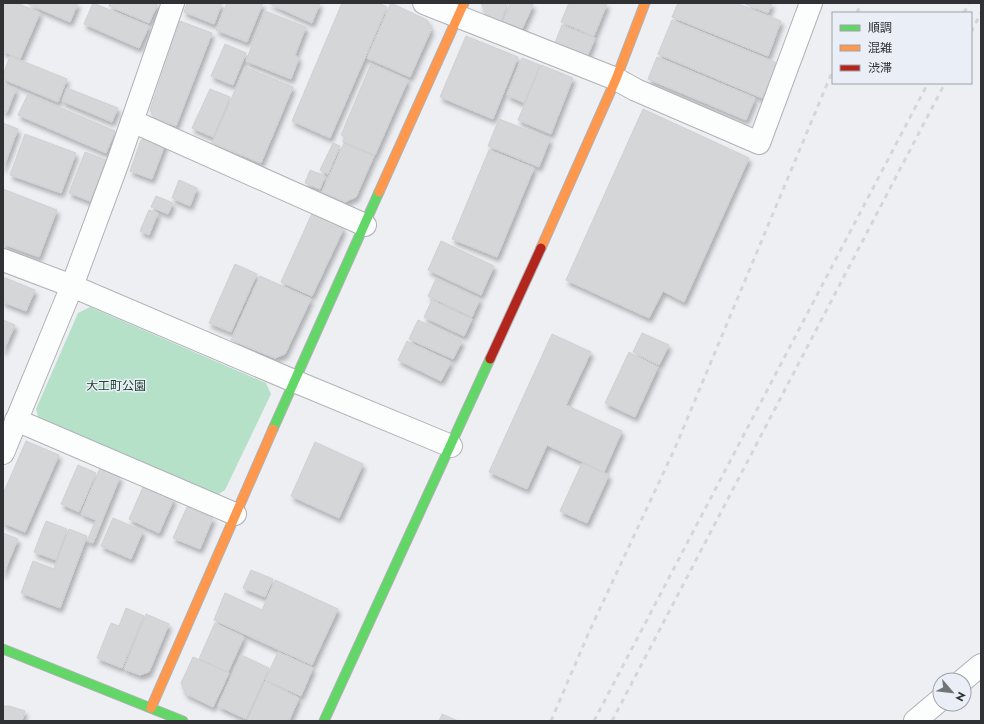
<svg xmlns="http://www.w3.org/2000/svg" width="984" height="724" font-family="Jost,'Noto Sans JP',sans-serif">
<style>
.green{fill:#b4e1c8}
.building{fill:#d5d6d8;stroke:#d0d0d3;filter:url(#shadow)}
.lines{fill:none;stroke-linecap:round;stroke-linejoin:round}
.street-casing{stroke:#b0b2b5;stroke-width:24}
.fast-casing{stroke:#b0b2b5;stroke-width:11}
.slow-casing{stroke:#b0b2b5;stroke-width:11}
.jam-casing{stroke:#b0b2b5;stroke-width:11}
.street{stroke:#fcfdfd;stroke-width:22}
.fast{stroke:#63d668;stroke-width:9}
.slow{stroke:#ff974d;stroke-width:9}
.jam{stroke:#b3261e;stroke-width:9}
.rail{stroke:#d6d6d8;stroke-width:3;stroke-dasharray:5 5;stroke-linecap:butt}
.labels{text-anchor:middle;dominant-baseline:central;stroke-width:3;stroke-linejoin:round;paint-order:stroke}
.park-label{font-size:12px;fill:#1d412c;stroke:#eaeef6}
</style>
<defs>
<filter id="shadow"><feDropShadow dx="2.5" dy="4.5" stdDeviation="2" flood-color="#0004"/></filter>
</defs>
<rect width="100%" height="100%" fill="#edeff3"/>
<path class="green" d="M90,307L266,383L271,394L225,490L216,496L39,420L36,409L78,313Z"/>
<path class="building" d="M3,3H17L40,13L20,59L3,51Z
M26,3H78L70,22Z
M93,3L149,26L139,48L84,24Z
M110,3H158L149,23L109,6Z
M187,3H222L214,24L184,12Z
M227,3H263L247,42L216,30Z
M268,3H320L312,23Z
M342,3H378L387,7L330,138L292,121Z
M391,3L427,20L431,30L410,77L367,58Z
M481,3H508L501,21L486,15Z
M510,3H529L533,5L522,29L503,21Z
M569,3H605L607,4L594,36L561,22Z
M678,3H736L781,21L768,56L672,17Z
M743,3H772L768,13Z
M265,11L306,27L295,55L299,58L291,79L246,61Z
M672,20L777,63L762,98L658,54Z
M180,21L212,33L176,126L154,118L150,110Z
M562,25L595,38L587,57L555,43Z
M466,36L518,57L493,119L440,97Z
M225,44L246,53L233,85L211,76Z
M10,56L67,79L58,102L3,79V75Z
M657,57L755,98L746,120L648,79Z
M522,58L540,65L524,103L507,95Z
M371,64L408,80L375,155L343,142L345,137L341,135Z
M541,65L573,78L551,134L518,120Z
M245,67L293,87L261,163L212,143Z
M3,84L16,89L7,112L3,111Z
M67,88L118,108L112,122L62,101Z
M210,89L230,97L213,137L192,128Z
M28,94L115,131L106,153L18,115Z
M643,109L749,158L684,302L663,291L649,318L566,280Z
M499,119L550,139L539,167L488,146Z
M3,123L18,129L3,169Z
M25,134L76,153L61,193L10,175Z
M149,136L166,142L152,179L130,171L141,140Z
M333,143L340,146L328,174L320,170Z
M344,143L374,156L356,197L345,202L322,192Z
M489,150L534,168L497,257L452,239Z
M85,152L106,160L90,201L69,193Z
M310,170L325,176L320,189L305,183Z
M179,180L197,188L190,206L172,198Z
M3,189L57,210L39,257L3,244Z
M156,196L173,203L168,214L151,207Z
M314,209L338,220L343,230L312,296L281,282Z
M149,210L158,213L149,235L140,231Z
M441,241L494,266L481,295L428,270Z
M235,264L257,274L231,332L209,323Z
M260,276L311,299L285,354L275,358L231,340Z
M3,277L35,290L26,311L3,302Z
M436,279L480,299L472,317L428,296Z
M432,300L472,319L464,336L424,317Z
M3,320L15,325L3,352Z
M418,320L462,341L453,359L409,339Z
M642,333L669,345L659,365L633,352Z
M552,334L591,352L566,405L622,431L604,472L547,445L527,489L489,472Z
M407,341L451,362L441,381L398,360Z
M629,352L658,367L635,417L605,403Z
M26,441L59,455L25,532L3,523V494Z
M315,442L363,464L339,518L291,496Z
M582,463L609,475L587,523L560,511Z
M78,465L96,473L79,512L61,504Z
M100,468L120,477L93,543L87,541L96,520L81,514Z
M144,485L174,499L159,533L129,519Z
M187,507L213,518L200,549L173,538Z
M113,518L143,531L131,559L101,546Z
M46,521L67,529L56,560L34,552Z
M69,529L87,536L60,608L21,593L33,561L54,569Z
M3,533L18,539L3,575Z
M251,570L273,579L265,597L243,588Z
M275,580L338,609L312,665L214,620L225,593L262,610Z
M126,608L144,616L122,668L97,658L111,623L119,626Z
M146,614L169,624L149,672L140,675L124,669Z
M215,623L244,637L228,672L199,659Z
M278,652L313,668L301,696L265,680Z
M241,655L269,668L246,719L218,706Z
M193,657L229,673L213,707L186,694L181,683Z
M265,681L299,698L289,721H247Z
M3,706H9L25,711L22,721H3Z
M442,714L458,721H439Z"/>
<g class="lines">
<defs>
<path id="street" d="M424,3L616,79L636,90L759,143L811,3
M132,121L365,225
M3,260L72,286L294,381L451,446
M16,420L235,514
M3,453L72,286L118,162L173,3
M963,680L981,665
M915,721L940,700"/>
<path id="fast" d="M273,429L379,192
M3,649L183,721
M324,721L490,359"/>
<path id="slow" d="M379,192L464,3
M541,248L616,79L645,3
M151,708L273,429"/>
<path id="jam" d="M490,359L541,248"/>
</defs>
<use href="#street" class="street-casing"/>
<use href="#fast" class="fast-casing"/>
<use href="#slow" class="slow-casing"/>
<use href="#jam" class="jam-casing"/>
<use href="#street" class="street"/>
<use href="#fast" class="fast"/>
<use href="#slow" class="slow"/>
<use href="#jam" class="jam"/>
<path class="rail" d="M857,13L861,3
M964,13L969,3
M971,32L981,13
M551,721L589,632L675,448L833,70
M594,721L928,83
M612,721L945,83"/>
</g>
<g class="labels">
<g class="park-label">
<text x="116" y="386">大工町公園</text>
</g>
</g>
<rect width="984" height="724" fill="none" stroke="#303134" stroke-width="8"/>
<rect x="832" y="12" width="140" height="72" fill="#eaeef6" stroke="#a0a2a8"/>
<rect x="840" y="25" width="20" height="6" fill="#63d668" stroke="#a0a2a8"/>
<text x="868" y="32" font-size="12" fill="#303134">順調</text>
<rect x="840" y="45" width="20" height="6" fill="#ff974d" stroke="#a0a2a8"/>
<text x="868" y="52" font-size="12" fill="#303134">混雑</text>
<rect x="840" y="65" width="20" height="6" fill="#b3261e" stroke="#a0a2a8"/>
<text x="868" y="72" font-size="12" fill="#303134">渋滞</text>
<g transform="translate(952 692) rotate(118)"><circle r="19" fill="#eaeef6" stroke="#a0a2a8"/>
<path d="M0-3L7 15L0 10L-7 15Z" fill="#727477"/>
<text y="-6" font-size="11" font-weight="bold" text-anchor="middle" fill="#303134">N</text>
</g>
</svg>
